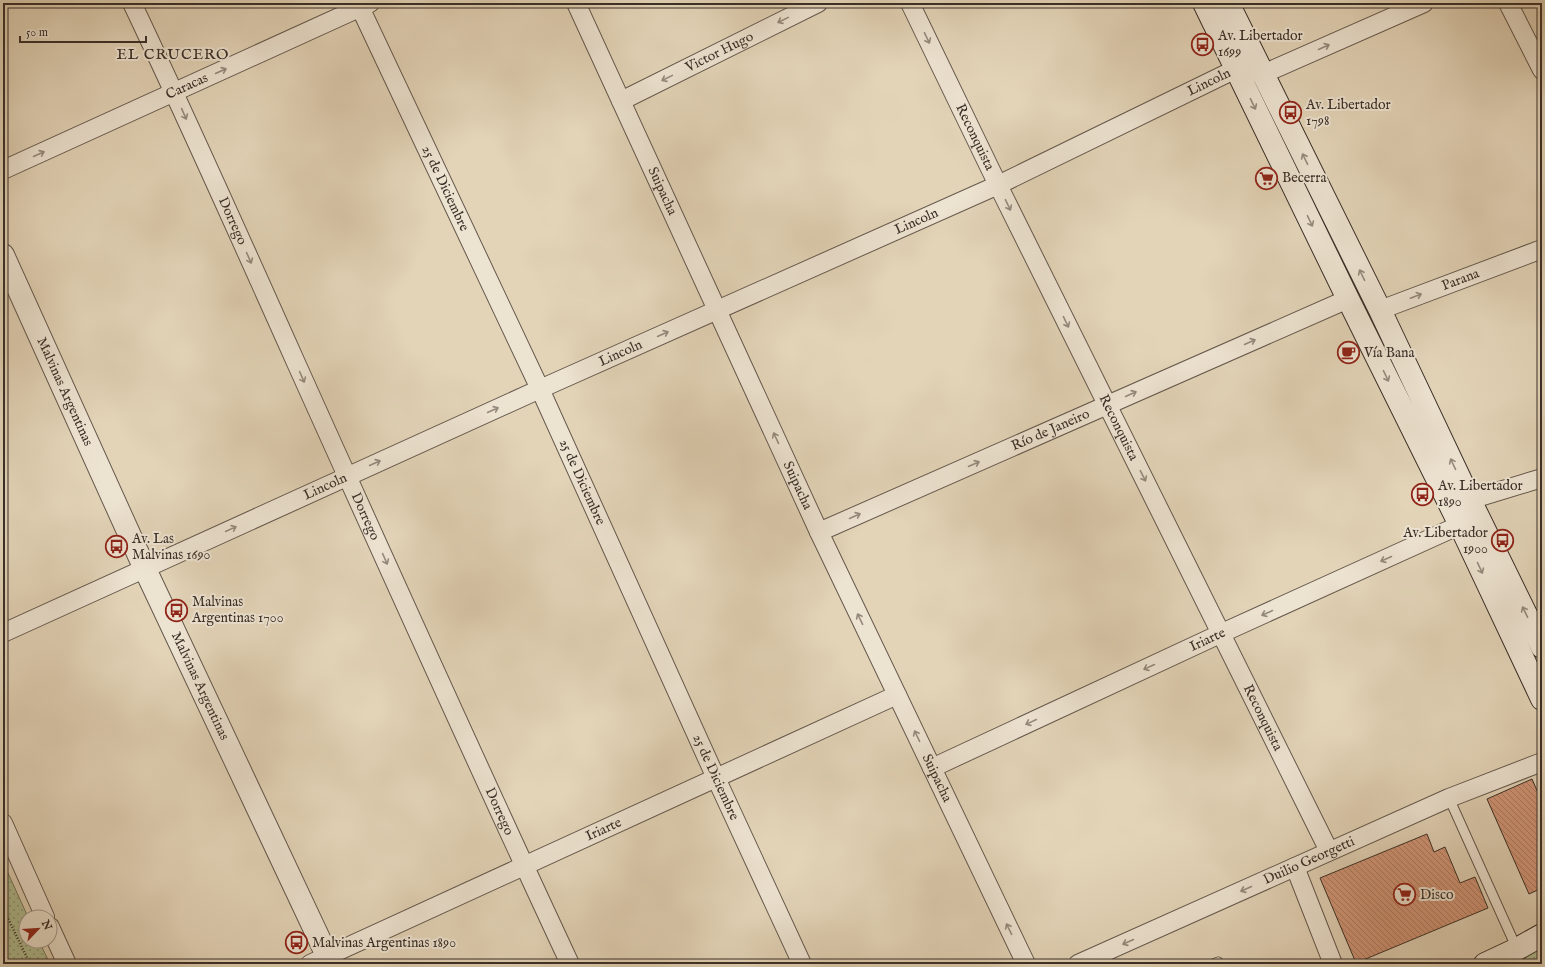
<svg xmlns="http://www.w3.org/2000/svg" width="1545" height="967" font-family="'IM FELL English',serif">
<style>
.grass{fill:url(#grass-dots);stroke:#74765d}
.building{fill:url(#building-back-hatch);stroke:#3a2f28}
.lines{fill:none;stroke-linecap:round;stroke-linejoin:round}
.service-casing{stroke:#64584c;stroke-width:11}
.minor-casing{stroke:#64584c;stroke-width:20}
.tertiary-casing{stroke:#64584c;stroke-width:24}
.secondary-casing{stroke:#3a2f28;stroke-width:24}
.path{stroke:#3a2f28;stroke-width:2.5;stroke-dasharray:1 2;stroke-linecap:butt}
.service{stroke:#ede3d1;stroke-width:9}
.minor{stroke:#ede3d1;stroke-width:18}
.tertiary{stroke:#ede3d1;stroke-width:22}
.secondary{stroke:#ede3d1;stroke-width:22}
.oneway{stroke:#94897c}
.labels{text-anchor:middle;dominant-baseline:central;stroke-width:4;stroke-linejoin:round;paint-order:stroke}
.poi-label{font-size:14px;fill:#3a2f28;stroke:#ede3d1;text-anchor:start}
.street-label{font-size:14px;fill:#3a2f28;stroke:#ede3d1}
.neighbourhood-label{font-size:15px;letter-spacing:1px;fill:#3a2f28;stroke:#ede3d1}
</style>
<defs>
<pattern id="grass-dots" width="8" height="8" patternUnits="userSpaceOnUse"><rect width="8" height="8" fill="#afbd92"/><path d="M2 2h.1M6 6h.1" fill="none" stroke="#8f9a77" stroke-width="1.8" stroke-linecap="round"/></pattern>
<pattern id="building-back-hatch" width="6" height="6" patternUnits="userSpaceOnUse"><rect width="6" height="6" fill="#d29678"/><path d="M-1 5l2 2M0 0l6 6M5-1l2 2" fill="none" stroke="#ab7b62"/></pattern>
</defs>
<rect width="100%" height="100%" fill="#e3d4b8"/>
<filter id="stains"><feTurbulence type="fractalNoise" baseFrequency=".005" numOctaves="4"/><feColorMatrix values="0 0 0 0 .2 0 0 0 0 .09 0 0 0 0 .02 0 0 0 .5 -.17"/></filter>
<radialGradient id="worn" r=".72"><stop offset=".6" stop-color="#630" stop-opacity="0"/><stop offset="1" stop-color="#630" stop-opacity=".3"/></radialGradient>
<path class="grass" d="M3,862L28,917H26V941H39L50,964H3Z
M1542,946V964H1507Z"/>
<path class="building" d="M1532,779L1542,802V888L1529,894L1487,799Z
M1427,834L1434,852L1445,847L1460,883L1475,877L1488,908L1356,963L1320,878Z"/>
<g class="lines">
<defs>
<path id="service" d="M1449,798L1517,949
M1213,964L1218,962L1219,964"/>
<g id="minor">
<path id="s1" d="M132,3C189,123 243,244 297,365C387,565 477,765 570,964"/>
<path id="s2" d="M358,3L540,389L716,778L802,964"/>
<path id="s3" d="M576,3L819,532L1026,964"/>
<path id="s4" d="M910,3L998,185L1329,851"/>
<path d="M1508,3L1542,70"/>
<path id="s5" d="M621,101L818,3"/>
<path id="s6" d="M3,170L370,3"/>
<path id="s7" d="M1380,310L1542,249"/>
<path id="s8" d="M819,532L1348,299"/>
<path id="s9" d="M3,633L540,389L998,185L1236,69L1263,74L1424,3"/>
<path id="s10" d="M932,768L1222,633L1460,525L1470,500L1542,478"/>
<path d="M3,823L45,917"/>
<path d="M1295,867L1333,964"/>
<path d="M50,927L67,964"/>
<path id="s11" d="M310,964L897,695"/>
<path id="s12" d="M1078,964L1449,798L1542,762"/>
</g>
<g id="tertiary">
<path id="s13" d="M3,255L145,569L331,964"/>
</g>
<path id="secondary" d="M1204,3L1348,299L1460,525L1542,699
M1228,3L1380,310L1470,500L1542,647
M1485,964L1517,949L1542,935"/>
</defs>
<use href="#service" class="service-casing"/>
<use href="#minor" class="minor-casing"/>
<use href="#tertiary" class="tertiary-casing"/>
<use href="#secondary" class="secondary-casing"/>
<path class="path" d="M3,908L30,964"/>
<use href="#service" class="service"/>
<use href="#minor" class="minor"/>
<use href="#tertiary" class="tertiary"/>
<use href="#secondary" class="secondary"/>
</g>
<defs><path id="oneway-shaft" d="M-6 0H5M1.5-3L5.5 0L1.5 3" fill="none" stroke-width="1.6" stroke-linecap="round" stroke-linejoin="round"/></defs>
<g class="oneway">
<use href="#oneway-shaft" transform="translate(783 20) rotate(154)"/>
<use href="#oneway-shaft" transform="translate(927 38) rotate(64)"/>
<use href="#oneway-shaft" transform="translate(1324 47) rotate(-24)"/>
<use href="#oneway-shaft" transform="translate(221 71) rotate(-24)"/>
<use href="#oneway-shaft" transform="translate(667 78) rotate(154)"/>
<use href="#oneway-shaft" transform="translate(1253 104) rotate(64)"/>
<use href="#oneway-shaft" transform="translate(184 114) rotate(66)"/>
<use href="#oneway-shaft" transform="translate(39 154) rotate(-24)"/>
<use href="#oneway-shaft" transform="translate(1305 159) rotate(-116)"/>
<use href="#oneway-shaft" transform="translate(1008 205) rotate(64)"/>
<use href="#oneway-shaft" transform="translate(1310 221) rotate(64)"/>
<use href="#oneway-shaft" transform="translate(249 258) rotate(66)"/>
<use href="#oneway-shaft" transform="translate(1362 275) rotate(-116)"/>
<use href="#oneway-shaft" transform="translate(1416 296) rotate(-21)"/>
<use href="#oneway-shaft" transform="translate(1066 322) rotate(64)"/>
<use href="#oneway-shaft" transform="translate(663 334) rotate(-24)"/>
<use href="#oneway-shaft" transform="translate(1250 342) rotate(-24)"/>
<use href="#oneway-shaft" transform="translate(1386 376) rotate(64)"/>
<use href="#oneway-shaft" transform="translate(302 377) rotate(66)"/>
<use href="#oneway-shaft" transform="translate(1131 394) rotate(-24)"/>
<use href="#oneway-shaft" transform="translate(493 410) rotate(-24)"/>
<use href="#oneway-shaft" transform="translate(776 438) rotate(-115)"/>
<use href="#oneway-shaft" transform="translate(375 463) rotate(-24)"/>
<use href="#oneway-shaft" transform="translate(974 464) rotate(-24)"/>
<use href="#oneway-shaft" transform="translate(1453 464) rotate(-115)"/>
<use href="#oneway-shaft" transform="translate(1143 476) rotate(63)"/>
<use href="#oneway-shaft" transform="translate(855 516) rotate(-24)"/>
<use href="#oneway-shaft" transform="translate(231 529) rotate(-25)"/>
<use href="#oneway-shaft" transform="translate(385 559) rotate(66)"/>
<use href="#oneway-shaft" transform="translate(1386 559) rotate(156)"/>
<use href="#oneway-shaft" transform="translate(1480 568) rotate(65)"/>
<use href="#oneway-shaft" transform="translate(1525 612) rotate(-116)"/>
<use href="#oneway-shaft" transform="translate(1267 613) rotate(156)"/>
<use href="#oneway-shaft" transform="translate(860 619) rotate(-116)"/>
<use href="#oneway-shaft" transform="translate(1149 667) rotate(155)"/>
<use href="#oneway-shaft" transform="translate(1031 722) rotate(155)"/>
<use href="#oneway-shaft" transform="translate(917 736) rotate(-116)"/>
<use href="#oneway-shaft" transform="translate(1246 889) rotate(156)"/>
<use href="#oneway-shaft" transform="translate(1009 929) rotate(-116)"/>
<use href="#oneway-shaft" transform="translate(1128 942) rotate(156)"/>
</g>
<defs>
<symbol id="bus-ring" viewBox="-11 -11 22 22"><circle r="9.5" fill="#ede3d1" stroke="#8f2418" stroke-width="1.5"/><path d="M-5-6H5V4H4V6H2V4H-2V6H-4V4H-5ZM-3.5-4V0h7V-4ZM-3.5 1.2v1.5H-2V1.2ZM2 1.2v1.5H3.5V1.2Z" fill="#8f2418"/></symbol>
<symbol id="supermarket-ring" viewBox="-11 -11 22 22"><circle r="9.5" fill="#ede3d1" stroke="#8f2418" stroke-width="1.5"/><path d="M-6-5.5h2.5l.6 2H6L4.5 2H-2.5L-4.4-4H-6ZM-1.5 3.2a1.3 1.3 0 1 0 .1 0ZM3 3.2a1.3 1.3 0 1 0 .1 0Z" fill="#8f2418"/></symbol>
<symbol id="cafe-ring" viewBox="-11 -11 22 22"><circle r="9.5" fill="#ede3d1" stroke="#8f2418" stroke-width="1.5"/><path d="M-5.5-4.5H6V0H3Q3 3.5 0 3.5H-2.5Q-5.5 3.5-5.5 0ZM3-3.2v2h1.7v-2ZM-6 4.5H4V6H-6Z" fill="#8f2418"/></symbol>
</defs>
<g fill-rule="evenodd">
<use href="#bus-ring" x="1190" y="32" width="25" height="25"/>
<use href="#bus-ring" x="1278" y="100" width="25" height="25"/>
<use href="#supermarket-ring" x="1254" y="166" width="25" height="25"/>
<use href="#cafe-ring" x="1336" y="340" width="25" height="25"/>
<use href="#bus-ring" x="1410" y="482" width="25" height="25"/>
<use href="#bus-ring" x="1490" y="528" width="25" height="25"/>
<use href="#bus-ring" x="104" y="534" width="25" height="25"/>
<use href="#bus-ring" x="164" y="598" width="25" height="25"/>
<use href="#supermarket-ring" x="1392" y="882" width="25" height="25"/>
<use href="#bus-ring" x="284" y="930" width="25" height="25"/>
</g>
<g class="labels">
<g class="poi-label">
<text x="1218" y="36">Av. Libertador<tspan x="1218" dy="16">1699</tspan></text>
<text x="1306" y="105">Av. Libertador<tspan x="1306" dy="16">1798</tspan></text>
<text x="1282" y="178">Becerra</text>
<text x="1364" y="353">Vía Bana</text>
<text x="1438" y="486">Av. Libertador<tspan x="1438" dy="16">1890</tspan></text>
<text x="1488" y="533" text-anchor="end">Av. Libertador<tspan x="1488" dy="16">1900</tspan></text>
<text x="132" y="539">Av. Las<tspan x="132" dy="16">Malvinas 1690</tspan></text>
<text x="192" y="602">Malvinas<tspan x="192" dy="16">Argentinas 1700</tspan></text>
<text x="1420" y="895">Disco</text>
<text x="312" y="943">Malvinas Argentinas 1890</text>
</g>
<g class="street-label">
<text stroke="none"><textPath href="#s5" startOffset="110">Victor Hugo</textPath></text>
<text stroke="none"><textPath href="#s9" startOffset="1326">Lincoln</textPath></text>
<text stroke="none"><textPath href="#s6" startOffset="202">Caracas</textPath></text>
<text stroke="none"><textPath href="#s4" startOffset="149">Reconquista</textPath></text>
<text stroke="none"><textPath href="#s2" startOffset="205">25 de Diciembre</textPath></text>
<text stroke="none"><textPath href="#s3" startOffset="207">Suipacha</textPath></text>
<text stroke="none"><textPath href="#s1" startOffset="240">Dorrego</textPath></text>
<text stroke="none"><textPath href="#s9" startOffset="1002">Lincoln</textPath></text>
<text stroke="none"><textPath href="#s7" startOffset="86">Parana</textPath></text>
<text stroke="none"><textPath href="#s9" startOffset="678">Lincoln</textPath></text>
<text stroke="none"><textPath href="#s13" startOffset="150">Malvinas Argentinas</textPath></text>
<text stroke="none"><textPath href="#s4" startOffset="473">Reconquista</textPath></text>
<text stroke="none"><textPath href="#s8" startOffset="253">Río de Janeiro</textPath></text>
<text stroke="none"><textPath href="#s2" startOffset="529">25 de Diciembre</textPath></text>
<text stroke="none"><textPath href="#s3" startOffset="531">Suipacha</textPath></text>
<text stroke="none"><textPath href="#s9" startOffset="354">Lincoln</textPath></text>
<text stroke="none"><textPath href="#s1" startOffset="564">Dorrego</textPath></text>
<text stroke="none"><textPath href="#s10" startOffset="304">Iriarte</textPath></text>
<text stroke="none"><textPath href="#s13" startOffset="474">Malvinas Argentinas</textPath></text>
<text stroke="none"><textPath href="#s4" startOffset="797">Reconquista</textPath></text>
<text stroke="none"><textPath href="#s2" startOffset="853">25 de Diciembre</textPath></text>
<text stroke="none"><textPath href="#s3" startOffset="855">Suipacha</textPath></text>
<text stroke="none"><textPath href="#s1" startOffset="888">Dorrego</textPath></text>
<text stroke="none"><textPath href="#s11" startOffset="323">Iriarte</textPath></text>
<text stroke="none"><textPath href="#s12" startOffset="253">Duilio Georgetti</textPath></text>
</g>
<g class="neighbourhood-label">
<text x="173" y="54">EL CRUCERO</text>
</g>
</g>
<rect width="1545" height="967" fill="none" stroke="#e3d4b8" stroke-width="16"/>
<rect x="4" y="4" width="1537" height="959" fill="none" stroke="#3a2f28" stroke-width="2"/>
<rect x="8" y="8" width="1529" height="951" fill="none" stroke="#3a2f28"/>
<g transform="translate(38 929) rotate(65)"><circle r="19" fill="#ede3d1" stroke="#a59b8d"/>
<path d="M0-3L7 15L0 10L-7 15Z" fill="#8f2418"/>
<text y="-6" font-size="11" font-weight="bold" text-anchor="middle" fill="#3a2f28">N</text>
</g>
<path d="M20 36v6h126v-6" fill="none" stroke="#3a2f28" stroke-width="2"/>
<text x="26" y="36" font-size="12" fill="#3a2f28" stroke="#ede3d1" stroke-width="3" paint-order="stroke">50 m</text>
<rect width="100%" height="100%" filter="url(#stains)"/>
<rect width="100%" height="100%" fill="url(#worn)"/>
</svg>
